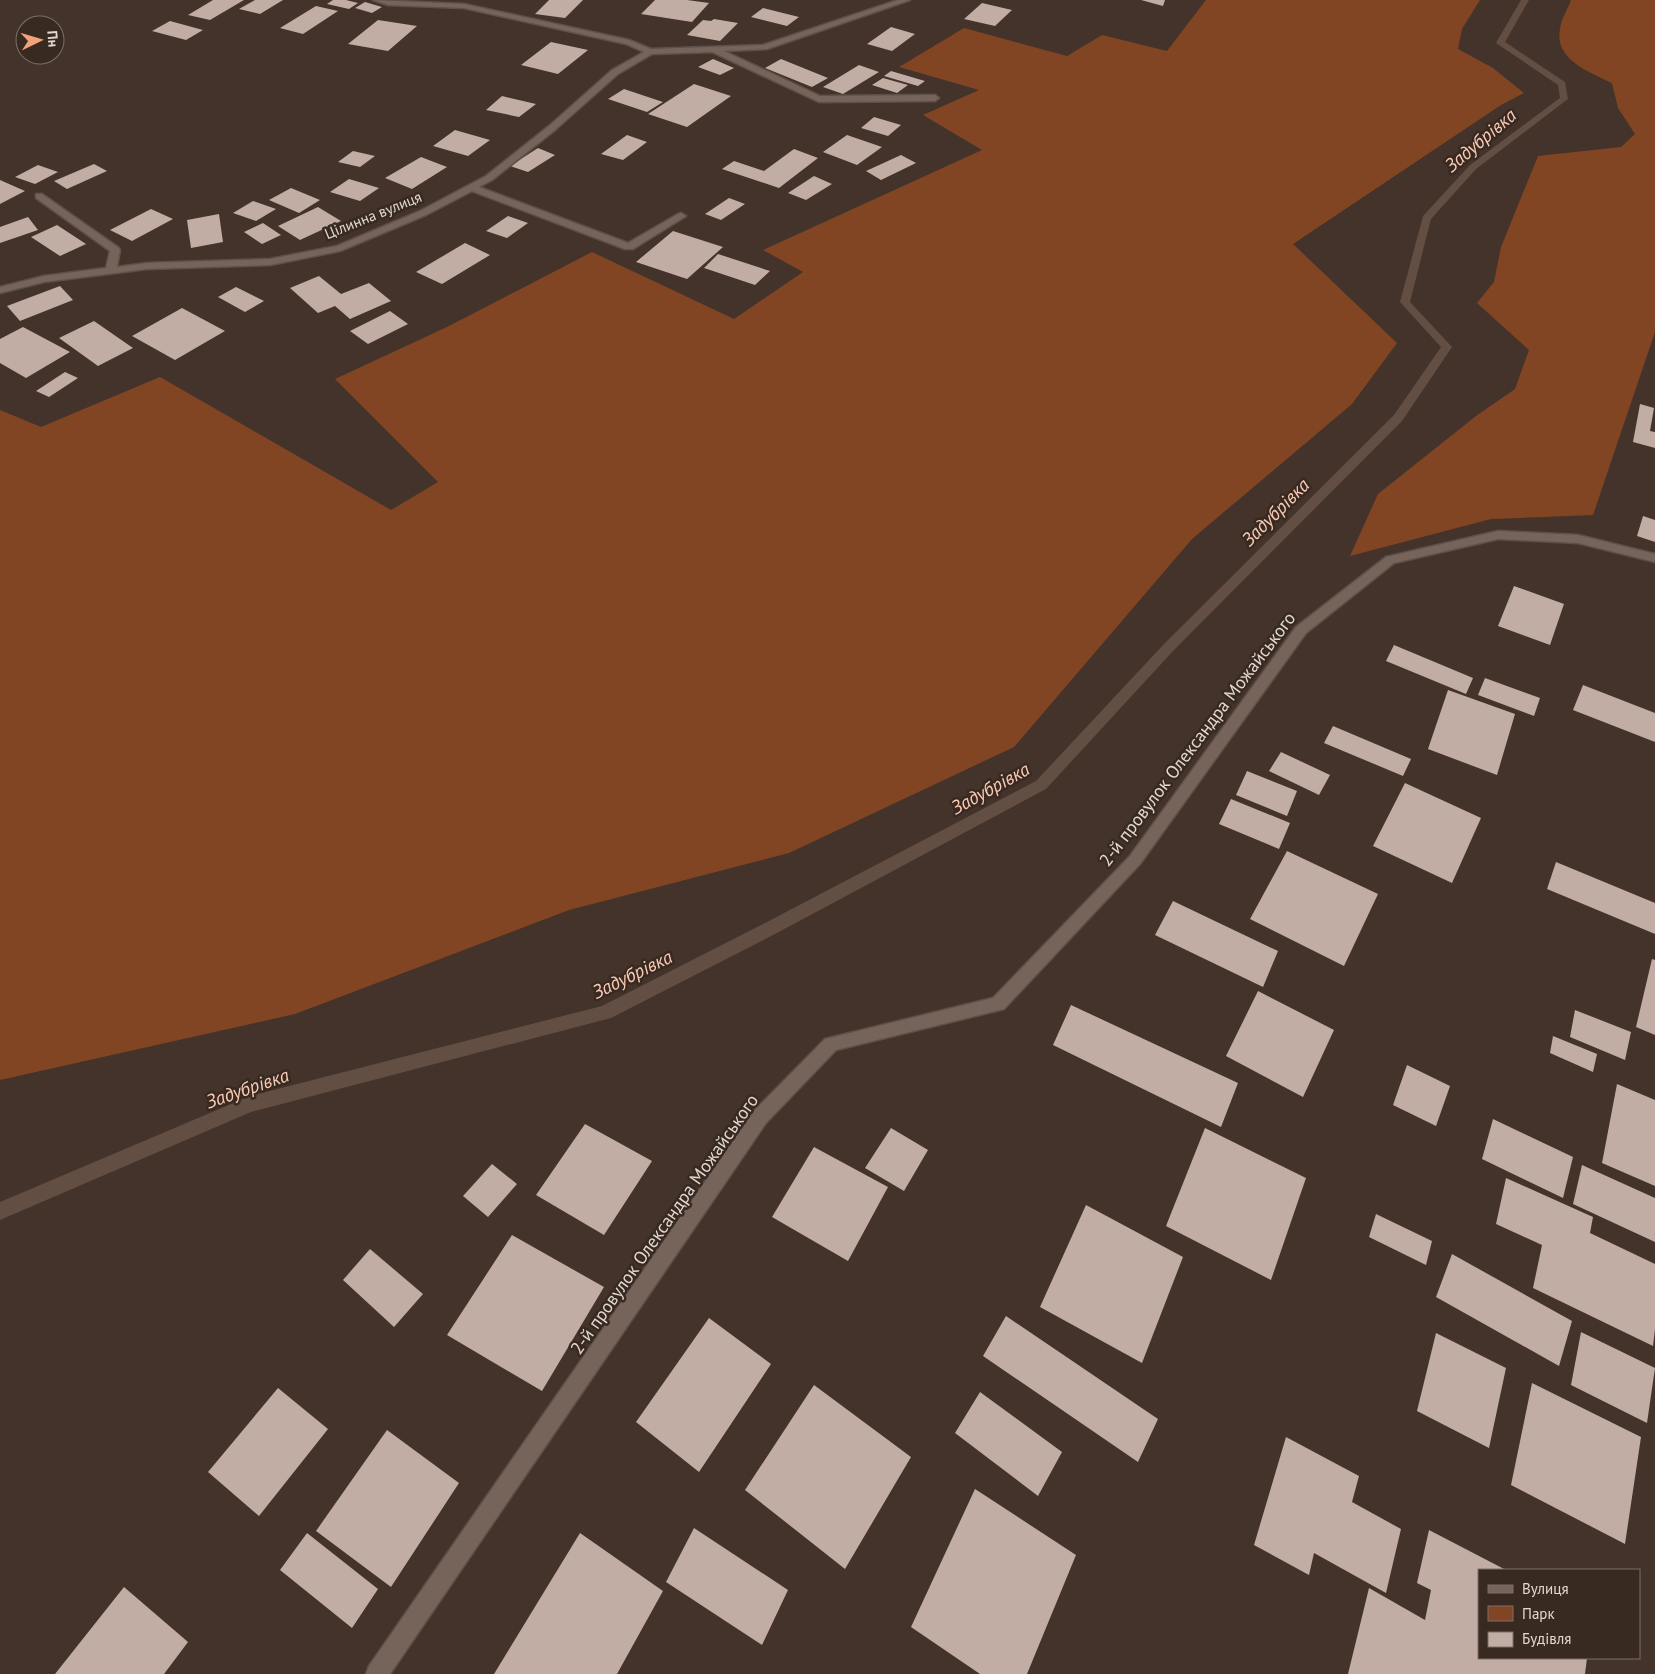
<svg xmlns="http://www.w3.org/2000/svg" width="1655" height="1674" font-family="'PT Sans',sans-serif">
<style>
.green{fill:#824524}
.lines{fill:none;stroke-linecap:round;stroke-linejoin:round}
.stream{fill:#634e43;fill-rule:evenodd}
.building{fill:#c1ada4}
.minor-casing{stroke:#5d4f49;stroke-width:3}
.minor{fill:#76645b;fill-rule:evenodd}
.labels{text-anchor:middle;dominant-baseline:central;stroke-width:5;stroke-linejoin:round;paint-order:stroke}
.far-street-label{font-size:15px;fill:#e2d8d3;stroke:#382921}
.street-label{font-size:18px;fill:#e2d8d3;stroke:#382921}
.water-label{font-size:19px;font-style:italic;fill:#f9cbb5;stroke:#382921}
</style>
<rect width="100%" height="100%" fill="#43332b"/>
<path class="green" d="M1206,0H1480L1462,29L1458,49L1493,68L1524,93L1501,105L1293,244L1397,343L1352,404L1192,539L1014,747L789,853L569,910L295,1014L0,1080V410L41,427L160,377L391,510L438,482L335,379L447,327L592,252L734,319L803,272L763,250L982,150L923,115L979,90L899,67L964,28L1067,56L1102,35L1167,51Z
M1571,0H1655V332L1593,515L1491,519L1350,556L1378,494L1476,416L1515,389L1529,350L1477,303L1494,282L1501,247L1538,156L1621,147L1635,134L1618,108L1612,83C1590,72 1554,60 1560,29C1561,19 1568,9 1571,0Z"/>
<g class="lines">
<path class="stream" d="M1521,0H1529L1505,42L1565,82L1568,99L1476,169L1431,219L1410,302L1452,347L1402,421L1174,650L1046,789L777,933L611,1018L251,1112L0,1220V1202L250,1096L602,1006L765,923L1036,781L1164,644L1394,415L1441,347L1400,302L1423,216L1470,165L1560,98L1558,85L1496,43Z"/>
</g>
<path class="building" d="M213,0H244L210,20L188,15Z
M255,0H283L260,14L239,9Z
M333,0H346L358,3L349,9L327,4Z
M549,0H583L565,18L535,14Z
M655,0H687L709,3L692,22L641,14Z
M1141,0H1165L1163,6Z
M365,2L382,7L372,13L355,8Z
M982,3L1012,10L995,26L964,19Z
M316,6L338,11L303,34L280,28Z
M763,8L799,17L787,26L751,17Z
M714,19L738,23L720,41L687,35L703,20L711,21Z
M378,20L417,26L388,51L348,44Z
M170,21L203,30L186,40L152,31Z
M891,27L915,34L892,51L867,44Z
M551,42L588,50L558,74L521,65Z
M713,59L734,68L720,75L698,67Z
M781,59L828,78L812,87L765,68Z
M859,65L879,72L843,94L823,87Z
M891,71L925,81L918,86L884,76Z
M883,78L908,85L897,93L872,85Z
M694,84L731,96L687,127L648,114Z
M624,89L663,102L647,112L608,99Z
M502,96L536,104L519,117L486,110Z
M874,117L901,125L888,136L861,128Z
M455,130L490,140L468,156L433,146Z
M627,135L647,142L623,160L601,154Z
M847,135L882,147L857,165L823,152Z
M538,148L555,155L528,172L510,166Z
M794,149L818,158L779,188L722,169L734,161L764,171Z
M353,151L375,156L360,167L338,162Z
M901,155L916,163L881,180L866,171Z
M421,157L447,167L412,189L385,178Z
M94,164L107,171L67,189L54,181Z
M38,165L58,172L35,184L15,177Z
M814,176L832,184L806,200L788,193Z
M349,179L379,188L360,201L330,192Z
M0,180L25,191L0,204Z
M291,188L320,200L299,213L269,200Z
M729,198L745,204L721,220L705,214Z
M253,201L276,209L256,221L233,213Z
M318,207L341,221L300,240L278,226Z
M151,209L173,219L132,241L110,230Z
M219,214L223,242L191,248L187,220Z
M508,216L528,223L507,238L486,231Z
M28,217L38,230L0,243V227Z
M263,223L281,235L262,244L244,232Z
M57,225L86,244L60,256L31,237Z
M673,231L723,247L687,279L636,262Z
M465,243L490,255L442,284L416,272Z
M718,254L770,271L755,285L704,268Z
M319,276L341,294L369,283L391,301L350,319L335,306L318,313L290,288Z
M60,286L73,300L20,321L7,306Z
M236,287L264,301L245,312L218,297Z
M182,308L225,331L175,360L132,336Z
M390,311L408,324L368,344L350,331Z
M94,321L133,348L98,366L59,338Z
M23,327L70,352L26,378L0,363V339Z
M65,372L78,378L49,397L36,391Z
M1640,404L1654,408L1650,431L1655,432V448L1633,442Z
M1643,516L1655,520V542L1637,536Z
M1514,586L1564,604L1550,645L1498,626Z
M1394,645L1473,678L1466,694L1386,661Z
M1485,678L1540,698L1534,716L1478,695Z
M1583,685L1655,713V742L1573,710Z
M1448,690L1515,714L1497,775L1428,749Z
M1333,726L1411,759L1403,776L1324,743Z
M1281,752L1330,775L1319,795L1269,771Z
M1247,771L1297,791L1287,816L1236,795Z
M1405,783L1481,818L1452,883L1373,846Z
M1231,799L1290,823L1279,849L1219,824Z
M1287,851L1378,894L1344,966L1250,919Z
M1556,862L1655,903V934L1547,889Z
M1173,901L1278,951L1263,987L1155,935Z
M1652,959L1655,960V1035L1636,1027Z
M1258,991L1334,1030L1303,1097L1226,1056Z
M1071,1005L1238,1083L1221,1127L1053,1045Z
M1575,1010L1631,1032L1625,1060L1570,1037Z
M1553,1036L1597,1054L1593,1072L1550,1053Z
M1407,1065L1450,1086L1436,1126L1393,1105Z
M1617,1084L1655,1100V1186L1602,1163Z
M1493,1119L1573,1157L1563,1198L1482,1159Z
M585,1124L652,1161L604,1235L536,1195Z
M891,1128L928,1150L904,1191L865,1168Z
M1205,1128L1306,1178L1271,1280L1166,1226Z
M814,1147L888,1187L848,1261L772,1217Z
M492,1164L517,1184L488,1217L463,1196Z
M1582,1165L1655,1198V1242L1573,1204Z
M1506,1178L1593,1217L1590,1233L1655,1264V1329L1653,1346L1533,1288L1542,1245L1496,1224Z
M1086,1205L1183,1257L1142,1363L1040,1307Z
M1376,1214L1432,1241L1426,1265L1369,1237Z
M512,1235L604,1287L542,1391L447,1335Z
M370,1249L423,1294L394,1327L343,1280Z
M1452,1254L1572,1321L1559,1366L1436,1297Z
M1006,1316L1158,1419L1138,1462L983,1356Z
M709,1318L771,1364L699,1472L636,1422Z
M1581,1332L1655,1368L1647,1423L1571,1385Z
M1436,1333L1506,1368L1489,1448L1417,1411Z
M1532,1383L1641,1437L1625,1544L1511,1485Z
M814,1385L911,1457L845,1569L745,1490Z
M278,1388L328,1429L259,1516L208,1472Z
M980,1392L1062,1452L1038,1496L955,1433Z
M387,1430L459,1483L391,1587L316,1531Z
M1286,1437L1359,1476L1352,1502L1401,1529L1386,1593L1314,1553L1309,1575L1254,1545Z
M975,1489L1076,1555L1027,1674H980L911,1627Z
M694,1528L788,1590L762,1645L666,1582Z
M1429,1530L1506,1570H1479V1658H1587L1585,1674H1348L1369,1588L1425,1620L1431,1590L1417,1583Z
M307,1533L378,1589L352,1628L280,1570Z
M580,1533L663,1591L617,1674H494Z
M124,1587L188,1642L164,1674H55Z"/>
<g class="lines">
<defs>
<path id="minor" d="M373,0L464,4L629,40L651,49L763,45L898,0H910L767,49L724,51L820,96L935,95L939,98L935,101L819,102L712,52L652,54L618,74L555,130L492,180L479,187L628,243L678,214L681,213L686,216L633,249H625L472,191L426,215L340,251L270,265L147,269L44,282L0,293V287L44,276L106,268L110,251L36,198V194H42L119,248L120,250L117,267L147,263L270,259L337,246L420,211L486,176L549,126L612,70L644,52L626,44L464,8L388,5Z
M1498,531L1578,535L1655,554V562L1578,543L1498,539L1394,563L1306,633L1140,864L1004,1009L836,1050L766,1123L390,1674H366L369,1666L754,1111L825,1039L993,998L1130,856L1296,627L1386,557Z"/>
</defs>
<use href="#minor" class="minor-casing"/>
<use href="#minor" class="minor"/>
</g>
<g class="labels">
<g class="far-street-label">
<text transform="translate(373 215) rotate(-22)">Цілинна вулиця</text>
</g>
<g class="street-label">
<text transform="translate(1197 739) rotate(-53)">2-й провулок Олександра Можайського</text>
<text transform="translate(664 1224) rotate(-55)">2-й провулок Олександра Можайського</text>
</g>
<g class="water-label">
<text transform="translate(1480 140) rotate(-40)">Задубрівка</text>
<text transform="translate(1275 512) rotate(-45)">Задубрівка</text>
<text transform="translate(990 788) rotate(-29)">Задубрівка</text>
<text transform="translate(632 974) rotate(-26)">Задубрівка</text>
<text transform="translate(247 1088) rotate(-19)">Задубрівка</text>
</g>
</g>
<rect x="1478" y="1569" width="162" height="90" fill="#382921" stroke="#7c6f68"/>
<rect x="1488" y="1585" width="25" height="8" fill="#76645b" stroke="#7c6f68"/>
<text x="1522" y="1594" font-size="15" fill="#e2d8d3">Вулиця</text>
<rect x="1488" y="1606" width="25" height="15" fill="#824524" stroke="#7c6f68"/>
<text x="1522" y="1619" font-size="15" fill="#e2d8d3">Парк</text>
<rect x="1488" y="1632" width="25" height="15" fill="#c1ada4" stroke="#7c6f68"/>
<text x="1522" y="1644" font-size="15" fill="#e2d8d3">Будівля</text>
<g transform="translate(40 40) rotate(85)"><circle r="24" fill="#382921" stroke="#7c6f68"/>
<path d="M0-4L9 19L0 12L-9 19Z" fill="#f1a27b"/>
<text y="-8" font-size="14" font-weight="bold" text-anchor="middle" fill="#e2d8d3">Пн</text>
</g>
</svg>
